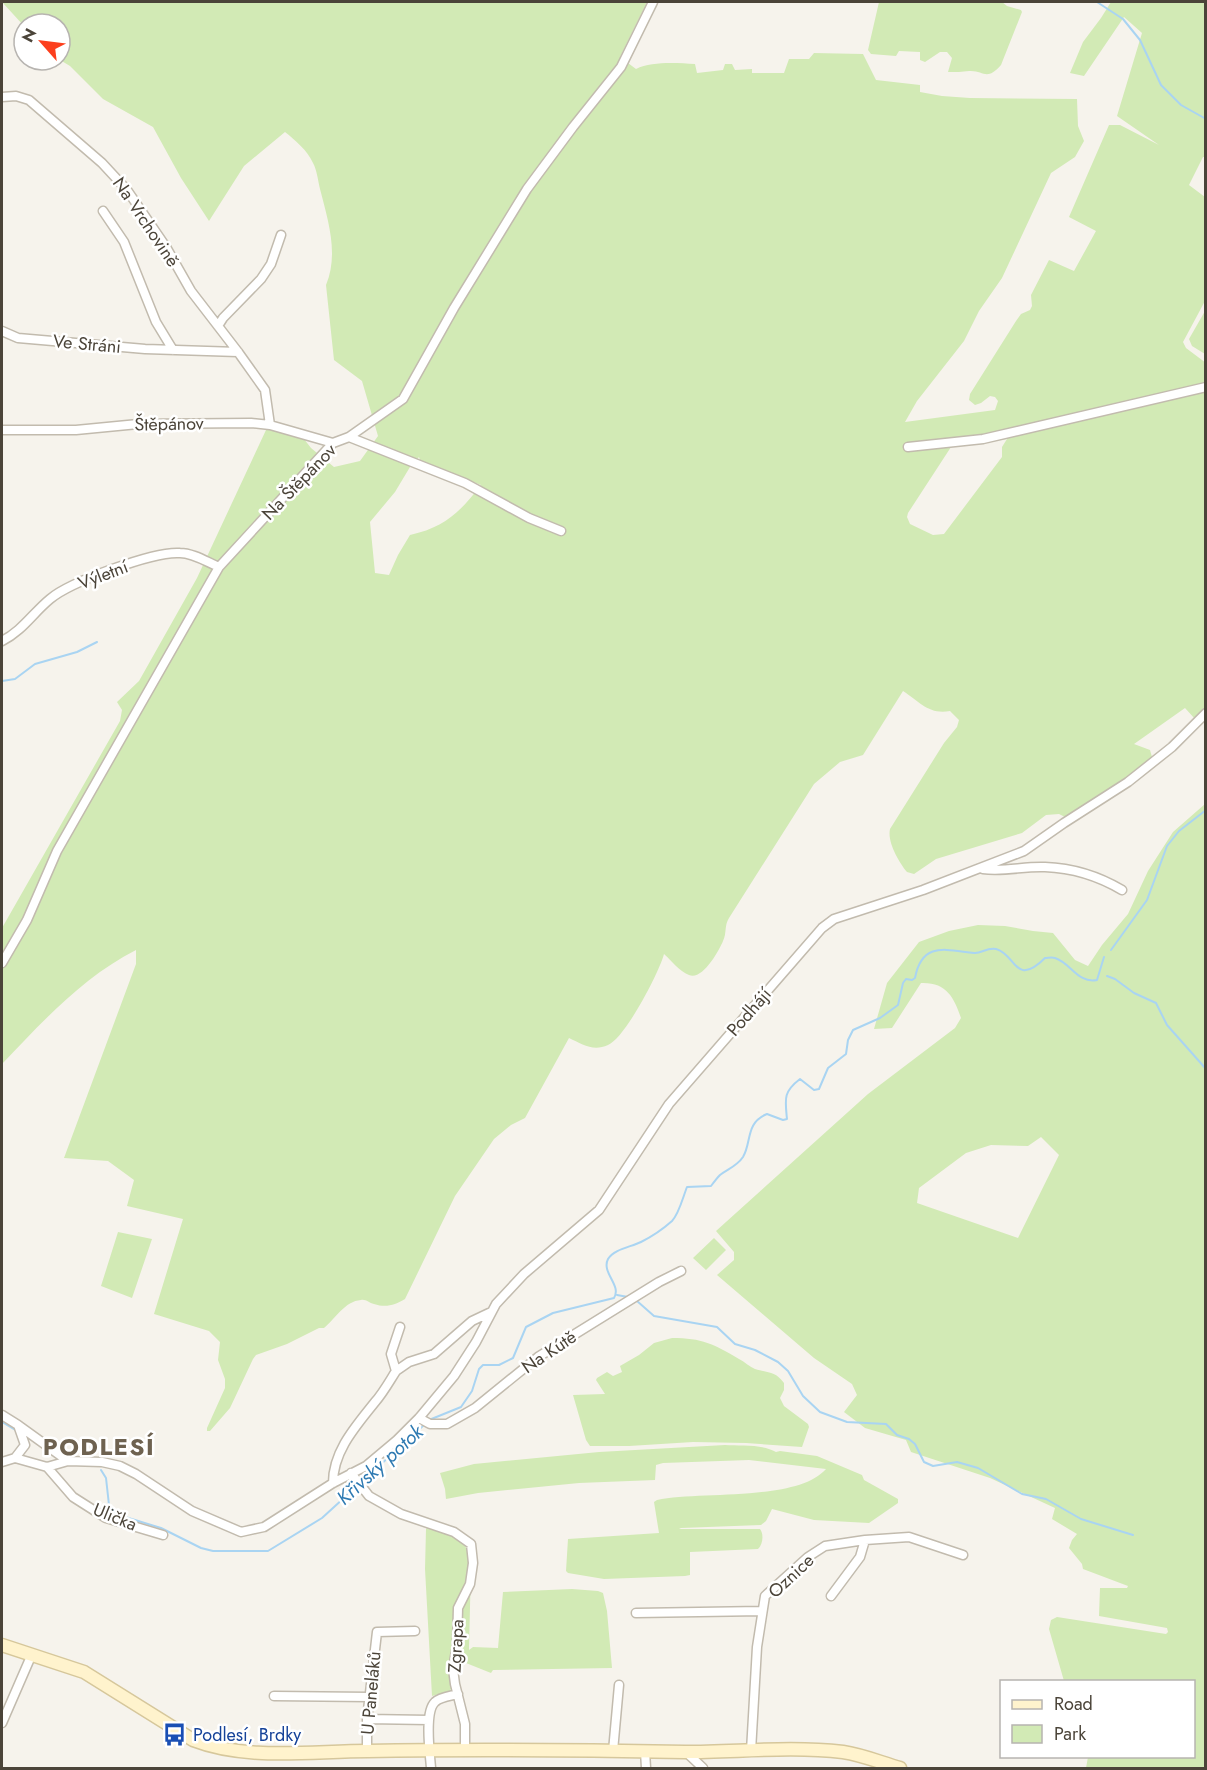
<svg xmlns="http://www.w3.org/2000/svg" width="1207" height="1770" font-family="Jost,sans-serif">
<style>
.green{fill:#d2eab5;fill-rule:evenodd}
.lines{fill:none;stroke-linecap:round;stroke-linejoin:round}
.stream{stroke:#a9d4f2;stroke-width:2}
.street-casing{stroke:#c2bbae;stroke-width:11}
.secondary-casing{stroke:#d6c79b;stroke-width:15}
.street{stroke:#fff;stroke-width:8}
.secondary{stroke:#fff3cd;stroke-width:12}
.labels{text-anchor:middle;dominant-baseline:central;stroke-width:5;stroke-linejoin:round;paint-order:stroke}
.street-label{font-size:18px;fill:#4b4439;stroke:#fff}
.transit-label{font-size:18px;fill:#164399;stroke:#fff;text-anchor:start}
.water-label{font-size:20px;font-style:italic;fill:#2e7ab2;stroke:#fff}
.district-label{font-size:24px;font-weight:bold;letter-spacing:1.5px;fill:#6e6250;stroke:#fff}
</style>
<rect width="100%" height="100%" fill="#f6f3ec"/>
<path class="green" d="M2,2H647L620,57L636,69C652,61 677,63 695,64L697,73L723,70L725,64H732L735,70L752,69V73H784L789,59H809L814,53L863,54L876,80L920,85V92L942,96L970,98L1077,99L1078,126L1084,141L1075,157L1051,173L1002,278L979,311L964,341L917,401L905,422L995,410L998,401L995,397L990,396L981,403L975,405L969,400L970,394L1016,321L1021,314L1030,310L1032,306L1031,295L1049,260L1074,271L1096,231L1069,217L1109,125H1120L1159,145L1117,116L1142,33L1124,17L1084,76L1070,73L1083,42L1101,18L1111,2H1205V157H1203L1189,185L1205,197V301L1183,342L1186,348L1206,363V710L1195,719L1185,708L1134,744L1150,750L1152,757L1134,772L1065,817L1059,814L1046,815L1022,833L936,859L914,874L907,872C899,862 887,842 890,829L944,743L957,727L959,720L950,711C929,715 920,702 903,691L863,755L840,762L814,784L729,918C724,926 727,933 723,941C719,951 702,981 689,975C679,971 672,961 664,954C659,973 625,1038 608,1045C593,1052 582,1044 569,1038L525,1118L511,1125L494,1139L455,1196L405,1299C395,1305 386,1308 374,1304C369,1303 366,1299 361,1300C345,1301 335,1319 324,1328H319L287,1344L256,1355L253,1359L230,1408L210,1431H207V1428L225,1388V1379L218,1360L220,1342L209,1331L154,1314L183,1219L127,1206L134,1180L108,1161L64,1158L136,964V950C83,977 42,1022 2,1064V928L120,721L122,710L117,702L139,681L197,578L266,430H297L311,448L334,467L360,461L378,436L362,381L334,360L326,285C339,254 328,220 320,189C318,181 317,170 313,163C307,150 295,140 285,132L244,166L209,221L181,178L153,127L103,99L70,66L60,60V24H24V26ZM1007,439L1002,447V457L944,534L933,535L910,524L907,517L908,513L951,447ZM419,457L420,460L481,485C459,513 445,527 410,535L398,555L389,575L375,573L370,522L395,492L410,467Z
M879,2H1002L1007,6L1021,10L1022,12L1001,65C986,82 984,70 969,71C962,72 956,72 948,72L952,58L947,52H940L925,62L920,60V52L899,51L896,56L871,54L868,50Z
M1205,311V354L1192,346L1189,339Z
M1205,804V1768H1086L1088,1757L1194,1756V1682L1064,1681L1049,1629L1051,1620L1057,1617L1166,1634L1168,1632L1167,1628L1099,1616L1100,1588H1127L1128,1586L1083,1569L1082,1564L1069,1548L1072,1540L1077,1534L1052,1519L1055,1508L990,1478L911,1452L906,1440L865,1428L844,1412L857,1395L852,1384L814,1358L717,1275L734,1260V1252L716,1231L868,1094L955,1028L961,1018C954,997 946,982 921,983L892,1028L874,1029L887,983L919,942L949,931L978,925L1005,926L1033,931L1053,933L1075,960L1088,966L1102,945L1128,914L1148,871L1173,832ZM1041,1137L1059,1155L1018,1238L917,1203L919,1188L966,1153L991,1145L1028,1146Z
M118,1232L152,1239L132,1298L101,1286Z
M714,1238L726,1250L706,1270L693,1258Z
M672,1338C702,1338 714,1344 739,1359C745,1362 750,1367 755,1369C769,1373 775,1371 784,1383V1390L780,1398L784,1406L808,1424L809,1427L802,1447L746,1443L693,1442L629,1446H590L586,1440L573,1395L605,1394L596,1380L597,1378L607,1372L613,1376L622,1372L620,1366L639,1355L654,1343Z
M725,1445C740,1446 763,1444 776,1452L780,1451L817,1456L862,1475L864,1480L898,1499V1503L869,1523L814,1520L772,1509L766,1521L761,1525L681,1528L679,1529H760C764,1534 763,1544 758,1549L690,1552V1575L685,1576L604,1579L568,1573L566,1571L568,1539L659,1533L654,1502L657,1500C700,1491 797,1502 826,1469L749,1460L663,1463L656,1465L655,1480L579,1483L478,1493L446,1499L445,1489L440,1473L474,1464L599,1452Z
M428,1526C451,1532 468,1538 471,1564L469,1650L473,1647L498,1648L503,1592L572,1589L598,1591L603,1593L607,1611L612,1668L493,1670L491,1673L466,1663L450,1668L452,1686L450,1691L432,1696L425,1569L426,1529Z"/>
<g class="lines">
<path class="stream" d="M1097,2L1123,19L1140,40L1161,85L1181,105L1206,119
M2,681L15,679L35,664L77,652L97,642
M1111,950L1147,900L1167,846L1179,831L1206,810
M1107,976L1115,979L1134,993L1156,1003L1167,1025L1206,1069
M617,1295L628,1297
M637,1301L654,1316L717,1327L735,1344L755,1350L778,1362L788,1371L803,1396L820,1412L847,1422L886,1424L897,1435L909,1439L915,1444L924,1462L933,1466L957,1462L978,1468L1022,1494L1046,1499L1081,1519L1133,1535
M429,1420L461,1407L472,1391L479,1369L483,1365H499L513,1358L526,1327L553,1313L614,1298C622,1285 601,1273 608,1259C614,1249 631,1247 641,1242C651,1237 663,1229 672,1221C679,1214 683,1197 687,1187L711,1186C714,1182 717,1178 720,1175C728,1169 737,1166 743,1157C752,1142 745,1123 767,1114L783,1120L787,1119C785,1099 783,1092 800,1079L814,1090L819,1089L828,1068L846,1054L848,1040L853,1030L880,1018L898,1005L903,983L906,979L912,980L915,978C922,941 946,950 974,953C981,954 987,947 996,949C1016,954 1015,988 1045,958C1048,958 1052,957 1055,958C1071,963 1078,984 1097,980L1104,957
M2,1422L17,1431
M101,1470L106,1478L109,1505L114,1512L122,1516L161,1528L201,1548L213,1551H268L322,1518L425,1424"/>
<defs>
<path id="street" d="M2,97L16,96L29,100L102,163L127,190L166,247L191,291L238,352L265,390L270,425
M103,211L124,242L156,322L173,350
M218,326L223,318L261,279L271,264L281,235
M2,331L18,338L145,349L238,352
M2,430H76L138,424L251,423L270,425L333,443
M349,437L465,483L529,518L561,531
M908,447L983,439L1206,387
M2,641C22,631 33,613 50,599C70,582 154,551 180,553C193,553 207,562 219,567
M983,869C1004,872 1024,866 1045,867C1072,868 1100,877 1122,890
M2,963L27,920L57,851L219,567L333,443L349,437L403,399L454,308L527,189L573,127L621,67L653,2
M396,1371L409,1362L434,1354L472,1321L491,1312
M2,1415L18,1425L68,1461
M419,1418L430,1424H447L475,1408L538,1357L659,1282L681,1271
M15,1458L47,1467L68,1461L102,1462L120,1466L136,1474L192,1511L241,1532L264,1527L333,1483L366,1466L397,1440L419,1418L454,1376L476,1342L496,1304L524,1274L599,1210L669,1104L822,928L834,919L923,890L1024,851L1064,823L1128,782L1172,747L1206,713
M15,1458L25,1445L18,1425
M2,1462L15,1458
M47,1467L73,1497L106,1518L163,1535
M351,1473L369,1496L401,1514L454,1532L471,1544L473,1563L470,1584L458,1608L457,1645L453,1669L455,1684L465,1724V1749
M333,1483C333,1451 356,1426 375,1402C383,1393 389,1382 396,1371L391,1354L400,1327
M831,1596L860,1557L865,1540
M636,1613L762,1611
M274,1696L370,1697
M367,1719L429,1720
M2,1723L32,1654
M367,1751V1719L377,1632L415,1631
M613,1751L619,1685
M645,1751L646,1768
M751,1751L757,1647L765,1596L808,1557L825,1546L865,1540L909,1537L963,1555
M686,1752L703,1768
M431,1768C430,1754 424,1712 435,1702C440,1697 451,1696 458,1694"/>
<path id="secondary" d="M2,1645L84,1672L193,1740C247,1761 311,1751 368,1751C474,1749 579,1750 685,1752C738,1752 791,1746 843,1752C863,1755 882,1763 900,1768"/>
</defs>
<use href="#street" class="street-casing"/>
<use href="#secondary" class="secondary-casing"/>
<use href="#street" class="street"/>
<use href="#secondary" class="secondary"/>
</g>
<defs>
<symbol id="bus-bare" viewBox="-9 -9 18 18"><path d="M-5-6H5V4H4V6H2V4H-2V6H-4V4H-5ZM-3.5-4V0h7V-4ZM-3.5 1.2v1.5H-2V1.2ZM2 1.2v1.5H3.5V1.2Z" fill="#1a4fb4" stroke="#fff" stroke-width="2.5" paint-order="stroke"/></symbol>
</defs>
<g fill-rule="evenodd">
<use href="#bus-bare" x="158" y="1718" width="33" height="33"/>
</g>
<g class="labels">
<g class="street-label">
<text transform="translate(146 222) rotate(56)">Na Vrchovině</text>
<text transform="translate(87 344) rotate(5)">Ve Stráni</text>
<text transform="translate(169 424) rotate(-1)">Štěpánov</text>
<text transform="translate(299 482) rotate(-46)">Na Štěpánov</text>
<text transform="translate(103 575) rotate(-21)">Výletní</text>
<text transform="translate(749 1012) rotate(-49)">Podhájí</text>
<text transform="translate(549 1352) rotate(-34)">Na Kútě</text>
<text transform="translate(115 1517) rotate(22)">Ulička</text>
<text transform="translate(791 1576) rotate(-43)">Oznice</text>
<text transform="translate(456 1646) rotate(-87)">Zgrapa</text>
<text transform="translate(371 1693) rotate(-85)">U Paneláků</text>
</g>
<g class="transit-label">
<text x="193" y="1735">Podlesí, Brdky</text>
</g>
<g class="water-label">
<text transform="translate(380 1465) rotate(-42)">Křivský potok</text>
</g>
<g class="district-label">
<text x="99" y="1446">PODLESÍ</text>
</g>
</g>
<rect width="1207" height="1770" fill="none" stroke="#4b4439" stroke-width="6"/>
<rect x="1000" y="1680" width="195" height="78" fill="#ffffff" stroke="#b7b4b0" stroke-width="1.5"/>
<rect x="1012" y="1700" width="30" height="9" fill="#fff3cd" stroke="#b7b4b0" stroke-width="1.5"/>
<text x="1054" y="1710" font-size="18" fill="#4b4439">Road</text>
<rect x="1012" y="1725" width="30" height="18" fill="#d2eab5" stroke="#b7b4b0" stroke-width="1.5"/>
<text x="1054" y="1740" font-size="18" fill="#4b4439">Park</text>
<g transform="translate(42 42) rotate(298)"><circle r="28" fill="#ffffff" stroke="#b7b4b0" stroke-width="1.5"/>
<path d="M0-4.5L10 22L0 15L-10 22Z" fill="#fc3f1d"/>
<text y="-9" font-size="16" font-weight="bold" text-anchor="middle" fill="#4b4439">N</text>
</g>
</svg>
